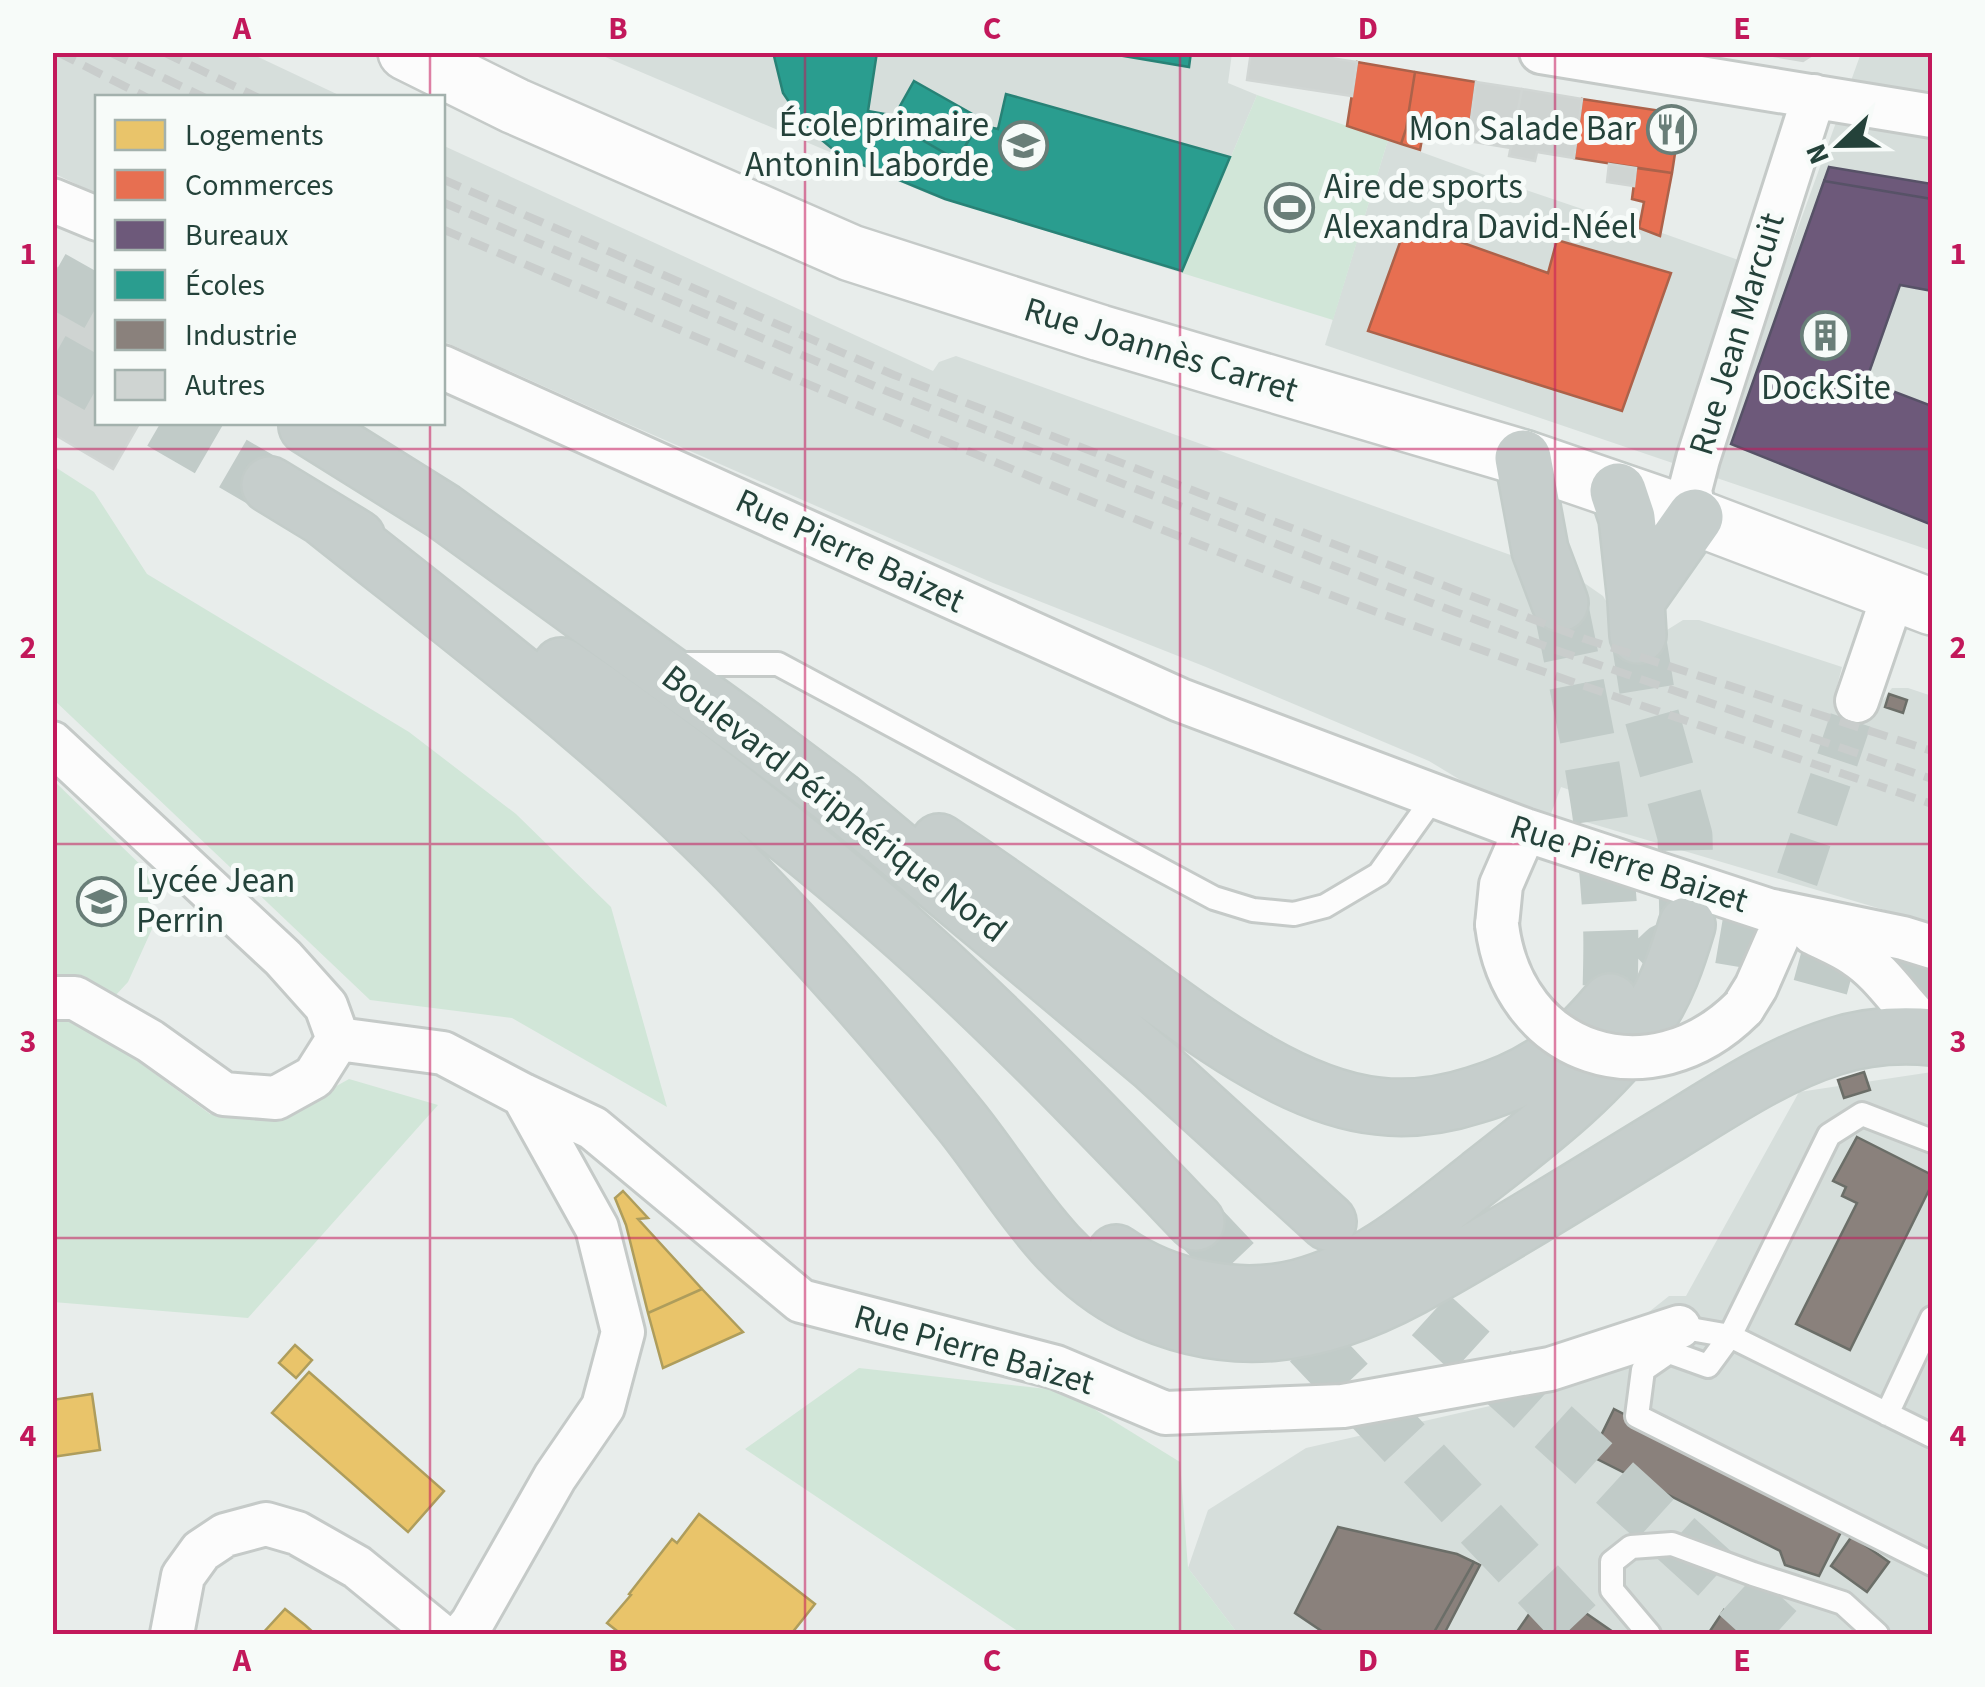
<svg xmlns="http://www.w3.org/2000/svg" width="1985" height="1687" font-family="'Source Sans 3',sans-serif">
<style>
.built{fill:#d6dedb}
.green{fill:#d1e6d8}
.homes{fill:#e9c46a;stroke:#ae9d5c;stroke-width:2.5}
.shops{fill:#e76f51;stroke:#ac624a;stroke-width:2.5}
.offices{fill:#6d597a;stroke:#575267;stroke-width:2.5}
.schools{fill:#2a9d8f;stroke:#288276;stroke-width:2.5}
.industry{fill:#8a817c;stroke:#6b6e68;stroke-width:2.5}
.building{fill:#cfd4d2;stroke:#d1d6d4;stroke-width:2.5}
.lines{fill:none;stroke-linecap:round;stroke-linejoin:round}
.minor-tunnel{stroke:#c1cbc8;stroke-width:42;stroke-dasharray:42 21;stroke-linecap:butt}
.trunk-tunnel{stroke:#c1cbc8;stroke-width:55;stroke-dasharray:55 28;stroke-linecap:butt}
.service-casing{stroke:#c5cac8;stroke-width:28}
.minor-casing{stroke:#c5cac8;stroke-width:48}
.tertiary-casing{stroke:#c5cac8;stroke-width:60}
.trunk-casing{stroke:#c3ccc9;stroke-width:60}
.service{stroke:#fcfcfc;stroke-width:22}
.minor{stroke:#fcfcfc;stroke-width:42}
.tertiary{stroke:#fcfcfc;stroke-width:55}
.trunk{stroke:#c6cecc;stroke-width:55}
.rail{stroke:#c9cdcc;stroke-width:8;stroke-dasharray:20 10;stroke-linecap:butt}
.minor-bridge-casing{stroke:#c5cac8;stroke-width:48;stroke-linecap:butt}
.minor-bridge{stroke:#fcfcfc;stroke-width:42}
.grid{fill:none;stroke:#c2185b;stroke-width:2.5;stroke-opacity:0.55}
.labels{text-anchor:middle;dominant-baseline:central;stroke-width:10;stroke-linejoin:round;paint-order:stroke}
.poi-label{font-size:35px;fill:#24423a;stroke:#f7fbf9;text-anchor:end}
.street-label{font-size:35px;fill:#24423a;stroke:#f7fbf9}
.neatline{fill:none;stroke:#c2185b;stroke-width:4}
.grid-label{font-size:32px;text-anchor:middle;font-weight:bold;fill:#c2185b}
</style>
<rect width="100%" height="100%" fill="#e8edeb"/>
<path class="built" d="M53,52L250,53L343,97L98,98L97,194L53,173Z
M596,53H1232L1228,83L1257,95L1182,273L931,195Z
M1861,53H1932V551L1325,345L1388,140L1529,191L1659,235L1662,233L1781,275Z
M442,145L933,371L939,362L956,356L1580,580L1603,596L1612,611L1667,630L1683,620H1699L1842,667L1835,694L1876,709L1892,688H1908L1932,696V924L1586,822L1594,798L1561,787L1549,819L1467,784L1429,761L1206,667L993,583L612,417L443,341Z
M1932,1072V1634H1238L1188,1568L1208,1510L1306,1448L1547,1393L1669,1296H1686L1799,1092Z"/>
<path class="green" d="M1257,95L1388,140L1333,320L1182,273Z
M52,465L94,492L147,574L409,732L516,814L611,907L667,1107L512,1018L370,1000L53,699Z
M52,779L149,873L152,929L128,982L88,1025L210,1114L277,1119L349,1079L438,1105L248,1318L53,1302Z
M859,1368L1065,1391L1180,1462L1188,1568L1238,1634H1022L745,1449Z"/>
<path class="homes" d="M623,1191L648,1218L638,1219L702,1289L648,1313L626,1225L615,1198Z
M702,1289L743,1332L663,1368L648,1313Z
M295,1345L312,1360L296,1378L279,1363Z
M309,1372L444,1491L408,1532L272,1413Z
M92,1394L100,1450L52,1457V1400Z
M699,1514L815,1604L792,1633L795,1634H621L607,1623L631,1595L629,1594L672,1539L677,1543Z
M285,1609L305,1625L315,1634H262Z"/>
<path class="shops" d="M1357,62L1415,72L1406,129L1401,144L1347,126Z
M1415,72L1476,82L1468,141L1423,134L1420,150L1401,144L1406,129Z
M1582,99L1681,114L1672,173L1574,158Z
M1636,168L1672,173L1660,236L1639,228L1644,202L1632,199Z
M1407,223L1548,273L1557,240L1671,273L1622,411L1368,331Z"/>
<path class="offices" d="M1829,167L1932,184V199L1824,181Z
M1824,181L1932,199V291L1900,285L1866,381L1932,406V525L1731,444Z"/>
<path class="schools" d="M773,52H877L868,111L895,116L891,122L957,160L978,125L998,129L1006,94L1230,157L1182,271L945,199L841,156L806,127L783,93Z
M1100,52H1191L1189,67Z
M914,81L981,119L957,160L891,122Z"/>
<path class="industry" d="M1889,694L1907,700L1903,713L1885,707Z
M1864,1072L1870,1090L1844,1098L1838,1080Z
M1857,1137L1932,1175V1184L1850,1350L1796,1324L1857,1203L1842,1196L1846,1187L1833,1181Z
M1614,1409L1844,1526L1819,1576L1785,1565L1780,1551L1591,1456Z
M1338,1527L1457,1554L1474,1562L1433,1634H1326L1295,1613Z
M1852,1536L1889,1562L1867,1592L1831,1566Z
M1474,1562L1480,1565L1444,1634H1433Z
M1548,1587L1616,1634H1517L1516,1633Z
M1724,1610L1759,1634H1708Z"/>
<path class="building" d="M1251,52H1291L1357,62L1352,96L1247,80Z
M1751,52H1817L1803,61Z
M1476,82L1522,89L1511,148L1468,141Z
M1522,89L1582,99L1574,158L1537,152L1535,161L1509,156Z
M1609,164L1636,168L1634,186L1607,182Z
M52,265L98,292V422H140L113,469L52,433Z"/>
<g class="lines">
<path class="minor-tunnel" d="M1777,939L1857,701"/>
<path class="trunk-tunnel" d="M52,278L98,304
M52,360L98,386
M161,422L270,485
M1560,603C1581,707 1605,811 1610,917C1612,945 1610,974 1610,1002
M1638,635L1650,710L1685,836L1687,925
M1647,968L1665,951L1709,934L1762,943L1932,989
M1196,1222L1585,1634
M1369,1259L1781,1634"/>
<defs>
<path id="service" d="M673,664H778L1214,898L1253,910L1294,914L1325,906L1379,874L1434,797
M1932,1141L1862,1114L1829,1135L1730,1336L1708,1366L1669,1352L1643,1370L1637,1416L1932,1564
M1679,1327L1730,1336L1932,1436
M1887,1414L1932,1318
M1649,1634L1612,1590V1562L1631,1547L1672,1544L1753,1574L1843,1603L1877,1634"/>
<path id="minor" d="M1541,52L1932,116
M52,200L98,219
M442,367L1180,700L1525,830L1768,910L1903,938L1932,947
M1695,517L1690,490L1698,459L1814,96
M1857,701L1894,593
M52,743L283,958L326,1006L338,1039
M1497,925L1501,885L1525,830
M1813,933C1827,940 1842,946 1855,955C1886,975 1904,1010 1932,1033
M52,998H75L150,1041L224,1094L276,1098L314,1077L338,1039
M1743,1008L1756,987L1777,939
M338,1039L443,1053L523,1095L593,1128L801,1301L1056,1367L1165,1413L1343,1406L1550,1369L1679,1327
M172,1634L183,1576L201,1551L225,1535L266,1524L297,1533L357,1567L439,1634
M463,1634L472,1623L555,1477L603,1407L623,1332L597,1228L523,1095"/>
<path id="tertiary" d="M406,52L515,106L851,253L1100,333L1523,458L1695,517L1932,607"/>
<path id="trunk" d="M307,426L443,511L751,734L839,800L1154,1064L1328,1222
M1523,458L1540,550L1560,603
M270,485L357,538
M1618,491L1627,518L1636,601
M324,518C472,636 624,749 754,886C826,961 896,1040 961,1121C1013,1186 1054,1266 1132,1304C1230,1352 1319,1337 1412,1287C1500,1239 1586,1184 1672,1132C1723,1101 1776,1065 1833,1047C1866,1036 1898,1034 1932,1037
M1638,635L1636,601L1695,517
M561,666C674,744 783,827 887,918C996,1013 1096,1118 1196,1222
M939,842C1002,884 1064,928 1126,972C1197,1023 1290,1097 1378,1106C1411,1110 1444,1105 1475,1095C1535,1077 1570,1050 1610,1002
M1116,1253C1166,1288 1238,1303 1298,1288C1368,1270 1423,1222 1479,1178C1539,1131 1600,1085 1645,1022C1666,992 1677,959 1687,925"/>
</defs>
<use href="#service" class="service-casing"/>
<use href="#minor" class="minor-casing"/>
<use href="#tertiary" class="tertiary-casing"/>
<use href="#trunk" class="trunk-casing"/>
<use href="#service" class="service"/>
<use href="#minor" class="minor"/>
<use href="#tertiary" class="tertiary"/>
<use href="#trunk" class="trunk"/>
<path class="rail" d="M57,52L148,98
M109,52L206,98
M163,52L259,98
M442,179L894,375L1228,504L1585,639L1932,751
M442,202L884,390L1284,547L1553,649L1932,779
M442,229C718,346 993,465 1273,573C1491,657 1712,729 1932,804"/>
<defs>
<path id="minor-bridge" d="M1497,925C1513,1056 1650,1101 1743,1008"/>
</defs>
<use href="#minor-bridge" class="minor-bridge-casing"/>
<use href="#minor-bridge" class="minor-bridge"/>
</g>
<path class="grid" d="M430,52V98M805,52V1634M1180,52V1634M1555,52V1634M430,422V1634M52,449H1932M52,844H1932M52,1238H1932"/>
<defs>
<symbol id="restaurant-ring" viewBox="-11 -11 22 22"><circle r="9.5" fill="#f7fbf9" stroke="#697e78" stroke-width="1.5"/><path d="M-5-6h1v4h1v-4h1v4h1v-4h1v5L-1.5 .5V6h-2V.5L-5-1ZM5-6V6H3V1.5H1.5Q1.5-4 5-6Z" fill="#697e78"/></symbol>
<symbol id="school-ring" viewBox="-11 -11 22 22"><circle r="9.5" fill="#f7fbf9" stroke="#697e78" stroke-width="1.5"/><path d="M0-5L7-2L0 1L-7-2ZM-4 1L0 2.5L4 1V4Q0 6-4 4Z" fill="#697e78"/></symbol>
<symbol id="stadium-ring" viewBox="-11 -11 22 22"><circle r="9.5" fill="#f7fbf9" stroke="#697e78" stroke-width="1.5"/><path d="M0-5a6.5 5 0 1 0 0 10a6.5 5 0 1 0 0-10ZM-3.5-1.8h7v3.6h-7Z" fill="#697e78"/></symbol>
<symbol id="building-ring" viewBox="-11 -11 22 22"><circle r="9.5" fill="#f7fbf9" stroke="#697e78" stroke-width="1.5"/><path d="M-4-6H4V6H1V3H-1V6H-4ZM-2.5-4.3h1.7v1.8h-1.7ZM.8-4.3h1.7v1.8H.8ZM-2.5-1h1.7V.8h-1.7ZM.8-1h1.7V.8H.8Z" fill="#697e78"/></symbol>
</defs>
<g fill-rule="evenodd">
<use href="#restaurant-ring" x="1644" y="102" width="55" height="55"/>
<use href="#school-ring" x="996" y="118" width="55" height="55"/>
<use href="#stadium-ring" x="1262" y="180" width="55" height="55"/>
<use href="#building-ring" x="1798" y="308" width="55" height="55"/>
<use href="#school-ring" x="74" y="874" width="55" height="55"/>
</g>
<g class="labels">
<g class="poi-label">
<text x="989" y="125">École primaire<tspan x="989" dy="40">Antonin Laborde</tspan></text>
<text x="1636" y="129">Mon Salade Bar</text>
<text x="1324" y="187" text-anchor="start">Aire de sports<tspan x="1324" dy="40">Alexandra David-Néel</tspan></text>
<text x="1826" y="388" text-anchor="middle">DockSite</text>
<text x="136" y="881" text-anchor="start">Lycée Jean<tspan x="136" dy="40">Perrin</tspan></text>
</g>
<g class="street-label">
<text transform="translate(1737 334) rotate(-73)">Rue Jean Marcuit</text>
<text transform="translate(1161 350) rotate(17)">Rue Joannès Carret</text>
<text transform="translate(850 551) rotate(25)">Rue Pierre Baizet</text>
<text transform="translate(834 804) rotate(38)">Boulevard Périphérique Nord</text>
<text transform="translate(1629 864) rotate(18)">Rue Pierre Baizet</text>
<text transform="translate(974 1350) rotate(16)">Rue Pierre Baizet</text>
</g>
</g>
<rect width="1985" height="1687" fill="none" stroke="#f7fbf9" stroke-width="110"/>
<rect x="95" y="95" width="350" height="330" fill="#f7fbf9" stroke="#a3b1ad" stroke-width="2.5"/>
<rect x="115" y="120" width="50" height="30" fill="#e9c46a" stroke="#a3b1ad" stroke-width="2.5"/>
<text x="185" y="145" font-size="30" fill="#24423a">Logements</text>
<rect x="115" y="170" width="50" height="30" fill="#e76f51" stroke="#a3b1ad" stroke-width="2.5"/>
<text x="185" y="195" font-size="30" fill="#24423a">Commerces</text>
<rect x="115" y="220" width="50" height="30" fill="#6d597a" stroke="#a3b1ad" stroke-width="2.5"/>
<text x="185" y="245" font-size="30" fill="#24423a">Bureaux</text>
<rect x="115" y="270" width="50" height="30" fill="#2a9d8f" stroke="#a3b1ad" stroke-width="2.5"/>
<text x="185" y="295" font-size="30" fill="#24423a">Écoles</text>
<rect x="115" y="320" width="50" height="30" fill="#8a817c" stroke="#a3b1ad" stroke-width="2.5"/>
<text x="185" y="345" font-size="30" fill="#24423a">Industrie</text>
<rect x="115" y="370" width="50" height="30" fill="#cfd4d2" stroke="#a3b1ad" stroke-width="2.5"/>
<text x="185" y="395" font-size="30" fill="#24423a">Autres</text>
<g transform="translate(1840 145) rotate(248)" stroke="#f7fbf9" stroke-width="8" paint-order="stroke">
<path d="M0-8L18 38L0 25L-18 38Z" fill="#24423a"/>
<text y="-15" font-size="28" font-weight="bold" text-anchor="middle" fill="#24423a">N</text>
</g>
<rect x="55" y="55" width="1875" height="1577" class="neatline"/>
<g class="grid-label">
<text x="242" y="39">A</text>
<text x="618" y="39">B</text>
<text x="992" y="39">C</text>
<text x="1368" y="39">D</text>
<text x="1742" y="39">E</text>
<text x="28" y="264">1</text>
<text x="1958" y="264">1</text>
<text x="28" y="658">2</text>
<text x="1958" y="658">2</text>
<text x="28" y="1052">3</text>
<text x="1958" y="1052">3</text>
<text x="28" y="1446">4</text>
<text x="1958" y="1446">4</text>
<text x="242" y="1671">A</text>
<text x="618" y="1671">B</text>
<text x="992" y="1671">C</text>
<text x="1368" y="1671">D</text>
<text x="1742" y="1671">E</text>
</g>
</svg>
